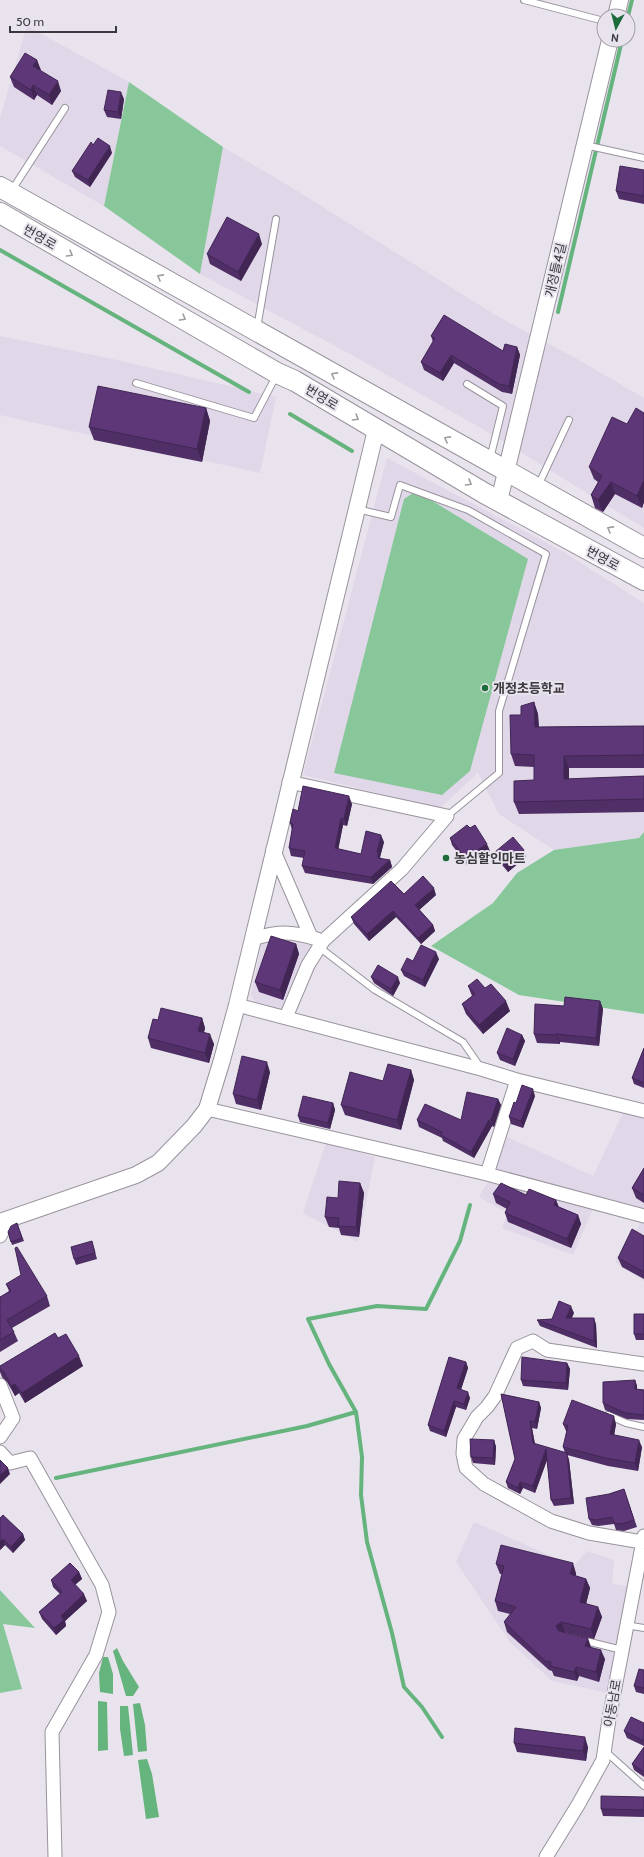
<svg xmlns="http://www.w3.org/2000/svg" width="644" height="1857" font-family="Cabin,'Noto Sans KR',sans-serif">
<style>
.built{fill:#e0d7e8}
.green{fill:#88c79a}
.water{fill:#65b37d}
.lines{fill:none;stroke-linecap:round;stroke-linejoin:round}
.stream{stroke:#65b37d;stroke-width:4}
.service-casing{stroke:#98939c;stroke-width:8}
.minor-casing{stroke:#98939c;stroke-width:15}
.tertiary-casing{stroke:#98939c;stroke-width:18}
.primary-casing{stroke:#98939c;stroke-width:22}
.service{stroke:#fff;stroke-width:6}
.minor{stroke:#fff;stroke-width:13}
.tertiary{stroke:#fff;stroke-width:16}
.primary{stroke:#fff;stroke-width:20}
.wall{fill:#502f67}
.shaded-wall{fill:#412654}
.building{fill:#5d3778;stroke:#412654}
.oneway{stroke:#9d9c9e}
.poi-dot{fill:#1b6b3b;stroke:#e8e3ed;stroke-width:1.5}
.labels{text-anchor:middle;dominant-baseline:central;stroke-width:4;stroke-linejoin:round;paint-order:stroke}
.street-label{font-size:13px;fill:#3b393d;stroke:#e8e3ed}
.poi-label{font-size:13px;font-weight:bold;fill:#3b393d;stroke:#e8e3ed;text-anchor:start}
</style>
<rect width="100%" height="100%" fill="#e8e3ed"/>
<path class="built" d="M27,26L129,82L104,206L0,146V118Z
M223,147L299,192L497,316L577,359L644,398V528L486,431L350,354L200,274Z
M0,336L108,358L276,397L260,473L0,415Z
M387,458L562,551L644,603V832L639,838L554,850L499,814L478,773L440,808L303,775Z
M279,937L312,946L284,1010L256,1004L251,994L262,942Z
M624,1111L644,1115V1281L615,1262L642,1221L593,1209L573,1255L502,1228L508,1213L479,1197L489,1180L505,1136L593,1176Z
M326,1143L375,1157L358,1242L303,1213Z
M474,1522L574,1566L587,1551L614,1560L612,1584L628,1586L608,1693L552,1681L510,1642L456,1562Z"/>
<path class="green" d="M129,82L223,147L200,274L104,206Z
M416,491L528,559L470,771L442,795L334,773L404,499Z
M644,832V1014L519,995L431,946L493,903L517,873L554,850L639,838Z
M0,1590L35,1628L3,1624L22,1689L0,1693Z"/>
<path class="water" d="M117,1648L123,1661L139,1687L133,1696H126L113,1651Z
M103,1657H108L113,1674V1694L100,1692L99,1673Z
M98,1701L107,1702L108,1750L98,1751Z
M140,1703L145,1725L147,1751L138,1752L133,1704Z
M120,1706H128L133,1755L124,1756L120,1729Z
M147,1759L152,1774L159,1817L146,1819L138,1760Z"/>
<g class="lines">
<path class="stream" d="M628,16L632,0
M0,250L249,392
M558,312L622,40
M290,414L352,451
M56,1478L307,1426L356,1412
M442,1737L422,1707L404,1687L392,1633L367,1542L361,1495L362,1457L356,1412L329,1364L308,1319L377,1306L426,1309L460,1241L470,1205"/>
<defs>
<path id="service" d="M524,0L604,21
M585,145L644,158
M12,190L65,108
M257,328L276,219
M136,383L254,418L276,376
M467,384L503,406L490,459
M538,486L569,420
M357,509L391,517L400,485L468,510L546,554L499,711V773L447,816
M319,947L375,990L463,1042L481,1068
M608,1415L626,1423L644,1427
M626,1625L644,1628
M582,1640L622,1650
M605,1751L644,1786"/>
<path id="minor" d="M273,849L311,937
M252,939C278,931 291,931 317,939
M237,1005L481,1069L517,1080L644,1111
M286,1017L308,965L323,941L402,869L447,816L289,782
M207,1109L487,1174L644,1216
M487,1174L517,1080
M0,1236L9,1218
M0,1385L13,1418L0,1437
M0,1452L10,1463L30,1458L102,1585L109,1612L96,1655L52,1732L55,1857
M642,1542L589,1533L551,1521L484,1484L466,1468L463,1454L464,1439L477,1417L487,1407L495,1396L517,1348L533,1341L547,1350L644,1364
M546,1857L578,1805L603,1760L609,1719L644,1536"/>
<path id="tertiary" d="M616,16L620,0
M499,501L610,40
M0,1222L136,1175L158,1163L194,1126L207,1109L222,1060L237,1005L376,430"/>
<path id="primary" d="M0,187L644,548
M0,213L277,373L295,381L484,493L644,580"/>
</defs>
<use href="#service" class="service-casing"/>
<use href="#minor" class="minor-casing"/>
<use href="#tertiary" class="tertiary-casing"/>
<use href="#primary" class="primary-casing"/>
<use href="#service" class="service"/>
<use href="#minor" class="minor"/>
<use href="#tertiary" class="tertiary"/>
<use href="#primary" class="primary"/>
</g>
<path class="wall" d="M37,60L40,70L61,91L52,105L37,95L34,100L14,87L10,77Z
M124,99L121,119L107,117L104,110Z
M93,145L112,153L90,187L75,177L72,171Z
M644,170V204L619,199L616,191Z
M262,244L241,281L210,264L207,254Z
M431,336L503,351L517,347L520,355L512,394L502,392L454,363L443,381L424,370L421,362L433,342Z
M206,408L210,421L202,462L94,440L89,427Z
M644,413V502L642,508L615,494L603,512L595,508L591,495L598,482L594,479L589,467L627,424Z
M534,702L538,714L539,727L644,726V768H569V779L644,776V812L519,814L514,802L534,780V767L515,766L511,754L521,715Z
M352,804L347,826L343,825L338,849L361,854L384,842L380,857L381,859L390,860L392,867L373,884L305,873L302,866L304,858L291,856L289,848L292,830L290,823Z
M470,828L490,851L467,865L452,845L450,838Z
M495,852L526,857L508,872L497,859Z
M404,894L436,895L419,910L433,925L435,931L421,944L396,917L369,941L354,924L351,917Z
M296,944L299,954L283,1000L259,992L255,982Z
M439,959L425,987L404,976L401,970L413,961Z
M371,977L400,983L393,996L374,983Z
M468,986L485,988L510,1011L483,1034L466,1014L462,1004L472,996Z
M600,1001L603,1009L599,1046L560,1042V1044L537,1043L534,1034L564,1006Z
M202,1018L205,1028L204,1032L214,1044L209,1063L151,1048L148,1038L158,1020Z
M522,1035L525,1041L515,1066L500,1060L497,1053Z
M644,1048V1088L634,1084L632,1078Z
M411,1070L414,1080L401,1130L345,1115L341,1105L383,1081Z
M270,1072L261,1110L236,1104L233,1094Z
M535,1096L523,1128L511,1124L509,1117L516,1103Z
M498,1099L501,1105L494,1127L492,1126L474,1158L443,1141L442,1138L419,1127L417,1120H461Z
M333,1103L335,1110L330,1129L300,1122L298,1116Z
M644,1168V1203L636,1198L632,1188Z
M360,1183L364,1193L359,1237L341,1235L339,1228L329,1227L325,1217L338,1198Z
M493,1194L526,1195L556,1200L559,1207L578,1215L581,1224L571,1248L508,1222L505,1213L507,1209L496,1203Z
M17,1223L24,1241L12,1245L8,1232Z
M644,1236V1279L622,1267L618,1258Z
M94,1248L97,1259L76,1265L74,1259Z
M6,1284L47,1296L50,1306L12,1328L14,1332L18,1341L0,1352V1297L9,1291Z
M574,1313L571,1318L596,1324L597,1348L540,1326L537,1320L552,1319Z
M644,1314V1340H636L634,1334Z
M58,1338L83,1366L25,1403L19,1393L15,1396L7,1382L2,1377L0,1372V1366Z
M466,1362L468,1368L461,1390L470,1398L466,1410L456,1407L446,1437L430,1431L428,1425Z
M567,1363L570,1369L568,1390L523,1386L521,1380Z
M635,1380L637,1386V1389L644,1390V1420L627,1419L605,1410L603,1403Z
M501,1394L539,1402L541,1408L537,1429L532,1428L535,1444L565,1453L563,1447L567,1432L566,1431L563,1424H616L614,1435L642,1447L638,1471L608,1466L567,1455L569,1460L574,1504L554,1506L551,1500L547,1459L535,1493L523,1488L520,1494L508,1488L506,1482L515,1459Z
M494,1440L496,1447L495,1465L473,1463L471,1457Z
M624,1489L637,1527L624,1531L616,1530L614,1524L598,1526L592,1525L589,1519L609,1494Z
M0,1518L23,1534L25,1540L13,1553L5,1545L0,1550Z
M496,1564L576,1573V1576L586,1579L590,1588L586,1604L598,1607L602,1617L594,1639L564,1632L591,1647L605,1659L599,1682L579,1676L577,1681L554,1676L552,1671L549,1670L507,1632L504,1622L510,1614L498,1611L495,1601L502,1574H500Z
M79,1572L82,1579L75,1585L87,1601L65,1621L66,1626L56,1635L42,1619L39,1612L60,1594L53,1587L51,1580Z
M644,1670V1694L636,1692L634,1686Z
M644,1723V1746L627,1738L624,1731Z
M514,1743L588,1747L586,1761L517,1752Z
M644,1747V1777L634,1770L632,1764Z
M644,1797V1817L603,1816L601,1809Z"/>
<path class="shaded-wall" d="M37,60L41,70L37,76L33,66Z
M58,81L61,91L52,105L49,95Z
M33,85L37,95L34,100L31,90Z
M121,92L124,99L121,119L118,112Z
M110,146L112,153L90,187L88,180Z
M259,234L262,244L241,281L238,272Z
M517,347L520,355L512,394L509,386Z
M451,355L454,363L443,381L440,373Z
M206,408L210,421L202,462L197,449Z
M644,480V502L642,508L637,496Z
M611,482L615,494L603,512L598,500Z
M534,702L538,714L539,739L535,727Z
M564,756L569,768V791L564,779Z
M349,796L352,804L347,826L344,819Z
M341,818L343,825L337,856L335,848Z
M381,835L384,842L380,857L381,859L378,858L377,852Z
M487,844L490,851L467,865L465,858Z
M524,850L526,857L508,872L505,865Z
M390,860L392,867L373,884L371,877Z
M434,888L436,895L417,912L415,905Z
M393,911L396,917L369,941L367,934Z
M433,925L435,931L421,944L418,938Z
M296,944L299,954L283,1000L280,990Z
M436,952L439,959L425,987L423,980Z
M398,977L400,983L393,996L391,989Z
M506,1001L510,1011L483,1034L479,1025Z
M600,1001L603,1009L599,1046L596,1038Z
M202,1018L205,1028L202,1040L198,1031Z
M210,1034L214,1044L209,1063L205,1053Z
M556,1034L560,1042V1044L556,1035Z
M522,1035L525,1041L515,1066L513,1059Z
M267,1062L270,1072L261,1110L257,1100Z
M411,1070L414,1080L401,1130L397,1120Z
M533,1089L535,1096L523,1128L521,1121Z
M498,1099L501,1105L494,1127L491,1120Z
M333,1103L335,1110L330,1129L328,1123Z
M489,1120L492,1126L474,1158L471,1152Z
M360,1183L364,1193L359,1237L356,1227Z
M556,1200L559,1209L554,1205Z
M578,1215L581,1224L571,1248L567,1239Z
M571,1306L574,1313L569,1325L566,1318Z
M594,1318L596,1324L597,1348L594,1341Z
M79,1356L83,1366L25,1403L22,1393Z
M466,1362L468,1368L459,1395L457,1388Z
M567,1363L570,1369L568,1390L566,1383Z
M635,1380L637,1386V1395L635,1389Z
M15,1384L19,1393L15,1396L11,1386Z
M468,1392L470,1398L466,1410L464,1404Z
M454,1401L456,1407L446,1437L444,1431Z
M539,1402L541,1408L537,1429L535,1422Z
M614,1416L616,1424L613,1442L610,1434Z
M530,1421L532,1428L536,1450L533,1443Z
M494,1440L496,1447L495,1465L493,1458Z
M639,1440L642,1447L638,1471L635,1463Z
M546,1449L549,1455L535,1493L533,1486Z
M567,1453L569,1460L574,1504L571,1498Z
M8,1468L10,1474L0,1484V1475Z
M520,1482L523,1488L520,1494L518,1488Z
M23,1534L25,1540L13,1553L11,1547Z
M3,1539L5,1545L0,1550V1542Z
M573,1563L576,1573L574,1584L570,1574Z
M79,1572L82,1579L73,1586L71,1580Z
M586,1579L590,1588L584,1612L580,1602Z
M84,1594L87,1601L65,1621L66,1626L56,1635L54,1628L61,1616Z
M598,1607L602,1617L594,1639L591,1629Z
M561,1622L565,1632L560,1635L556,1626Z
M588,1638L591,1647L585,1646Z
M601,1650L605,1659L599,1682L596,1672Z
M576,1667L579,1676L577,1681L574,1672Z
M585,1737L588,1747L586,1761L583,1751Z"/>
<path class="building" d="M25,53L37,60L33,66L58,81L49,95L33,85L31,90L10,77Z
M108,90L121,92L118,112L104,110Z
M98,138L110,146L88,180L72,171L91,142L93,145Z
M620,166L644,170V196L616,191Z
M227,217L259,234L238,272L207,254Z
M444,315L503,351L505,344L517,347L509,386L499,384L451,355L440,373L421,362L435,338L431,336Z
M98,386L206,408L197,449L89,427Z
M636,408L644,413V480L637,496L611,482L598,500L591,495L602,476L589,467L612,417L627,424Z
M534,702L535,727L644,726V755L564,756V779L644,776V799L514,802V781L534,780V755L511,754L510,715H521V706Z
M303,786L349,796L344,819L341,818L335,848L361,854L366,831L381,835L377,852H378V858L390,860L371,877L302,866L305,851L289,848L293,824L290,823L293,809L298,811Z
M467,825L470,828L475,825L487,844L465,858L450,838Z
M513,837L524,850L505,865L495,852Z
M423,876L434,888L415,905L433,925L418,938L393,911L367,934L351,917L391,881L404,894Z
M271,936L296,944L280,990L255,982Z
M421,945L436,952L423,980L401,970L407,958L413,961Z
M378,965L398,977L391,989L371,977Z
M477,979L485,988L491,984L506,1001L479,1025L462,1004L475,994L468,986Z
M565,997L600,1001L596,1038L556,1034V1035L534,1034L535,1004L564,1006Z
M161,1008L202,1018L198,1031L210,1034L205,1053L148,1038L153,1019L158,1020Z
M507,1028L522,1035L513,1059L497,1053Z
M644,1048V1083L632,1078Z
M242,1056L267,1062L257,1100L233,1094Z
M388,1064L411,1070L397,1120L341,1105L350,1072L383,1081Z
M522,1085L533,1089L521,1121L509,1117L514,1102L516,1103Z
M467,1092L498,1099L491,1120H489L471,1152L441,1135L442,1132L417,1120L425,1104L461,1120Z
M303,1096L333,1103L328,1123L298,1116Z
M644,1168V1195L632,1188Z
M339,1181L360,1183L356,1227L338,1226L339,1218L325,1217L327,1197L338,1198Z
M501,1183L526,1195L529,1189L556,1200L554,1205L578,1215L567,1239L505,1213L510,1202L493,1194Z
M17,1223L22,1238L11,1242L8,1232L11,1226Z
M632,1229L644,1236V1272L618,1258Z
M92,1241L95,1253L74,1259L71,1247Z
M17,1247L47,1296L7,1320L14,1332L0,1340V1297L11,1291L6,1284L21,1275L15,1248Z
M559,1301L571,1306L566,1318H594V1341L537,1320L552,1319Z
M634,1314H644V1334H634Z
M55,1333L58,1338L66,1334L79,1356L22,1393L15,1384L11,1386L4,1372L0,1369V1366Z
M449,1357L466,1362L457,1388L468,1392L464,1404L454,1401L444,1431L428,1425Z
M522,1357L567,1363L566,1383L521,1380Z
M635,1380V1389L644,1390V1415L625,1413L603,1403V1382Z
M501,1394L539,1402L535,1422L530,1421L533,1443L567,1453L571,1498L551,1500L546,1449L533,1486L520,1482L518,1488L506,1482L515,1459Z
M572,1400L614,1416L610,1434L639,1440L635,1463L605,1458L563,1447L568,1426L563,1424Z
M470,1439L494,1440L493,1458L471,1457Z
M0,1460L8,1468L0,1475Z
M624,1489L634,1520L622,1524L614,1523L612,1517L596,1520L589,1519L586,1498L609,1494Z
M3,1515L23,1534L11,1547L3,1539L0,1542V1518Z
M501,1545L573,1563L570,1574L586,1579L580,1602L598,1607L591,1629L561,1622L556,1626L559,1631L588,1638L585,1646L601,1650L596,1672L576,1667L574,1672L550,1666L551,1662L545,1661L504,1622L516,1607L495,1601L504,1566L496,1564Z
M70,1563L79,1572L71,1580L84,1594L61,1616L64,1620L54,1628L39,1612L62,1592L51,1580Z
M639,1669L644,1670V1688L634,1686Z
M631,1717L644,1723V1741L624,1731Z
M515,1728L585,1737L583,1751L514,1743Z
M644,1747V1772L632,1764Z
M601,1796L644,1797V1810L601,1809Z"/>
<defs><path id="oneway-chevron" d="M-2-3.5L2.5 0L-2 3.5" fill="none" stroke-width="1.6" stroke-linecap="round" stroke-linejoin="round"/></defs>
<g class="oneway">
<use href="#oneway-chevron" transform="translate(70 254) rotate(30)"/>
<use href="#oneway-chevron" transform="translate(160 277) rotate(-151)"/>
<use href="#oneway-chevron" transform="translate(183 318) rotate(30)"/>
<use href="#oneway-chevron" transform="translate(334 375) rotate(-151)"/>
<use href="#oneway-chevron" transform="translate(356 418) rotate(31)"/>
<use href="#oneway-chevron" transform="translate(447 439) rotate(-151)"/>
<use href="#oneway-chevron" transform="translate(469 483) rotate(30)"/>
<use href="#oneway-chevron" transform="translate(610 529) rotate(-151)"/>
</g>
<g class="poi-dot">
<circle cx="485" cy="688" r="4"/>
<circle cx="446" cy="858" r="4"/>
</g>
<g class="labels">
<g class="street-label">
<text transform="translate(40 237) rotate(30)">번영로</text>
<text transform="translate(555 270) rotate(-77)">개정들4길</text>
<text transform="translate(322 397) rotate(31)">번영로</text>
<text transform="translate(603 558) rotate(29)">번영로</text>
<text transform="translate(612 1703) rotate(-80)">아동남로</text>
</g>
<g class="poi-label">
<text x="493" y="688">개정초등학교</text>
<text x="454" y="858">농심할인마트</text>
</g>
</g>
<g transform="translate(616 28) rotate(187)"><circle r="19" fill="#e8e3ed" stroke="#a39fa7"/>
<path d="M0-3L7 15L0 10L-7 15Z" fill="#1b6b3b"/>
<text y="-6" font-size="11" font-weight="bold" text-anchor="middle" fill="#3b393d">N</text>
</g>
<path d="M10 26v6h106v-6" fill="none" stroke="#3b393d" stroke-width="2"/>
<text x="16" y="26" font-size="12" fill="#3b393d" stroke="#e8e3ed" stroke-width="3" paint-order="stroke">50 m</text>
</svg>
